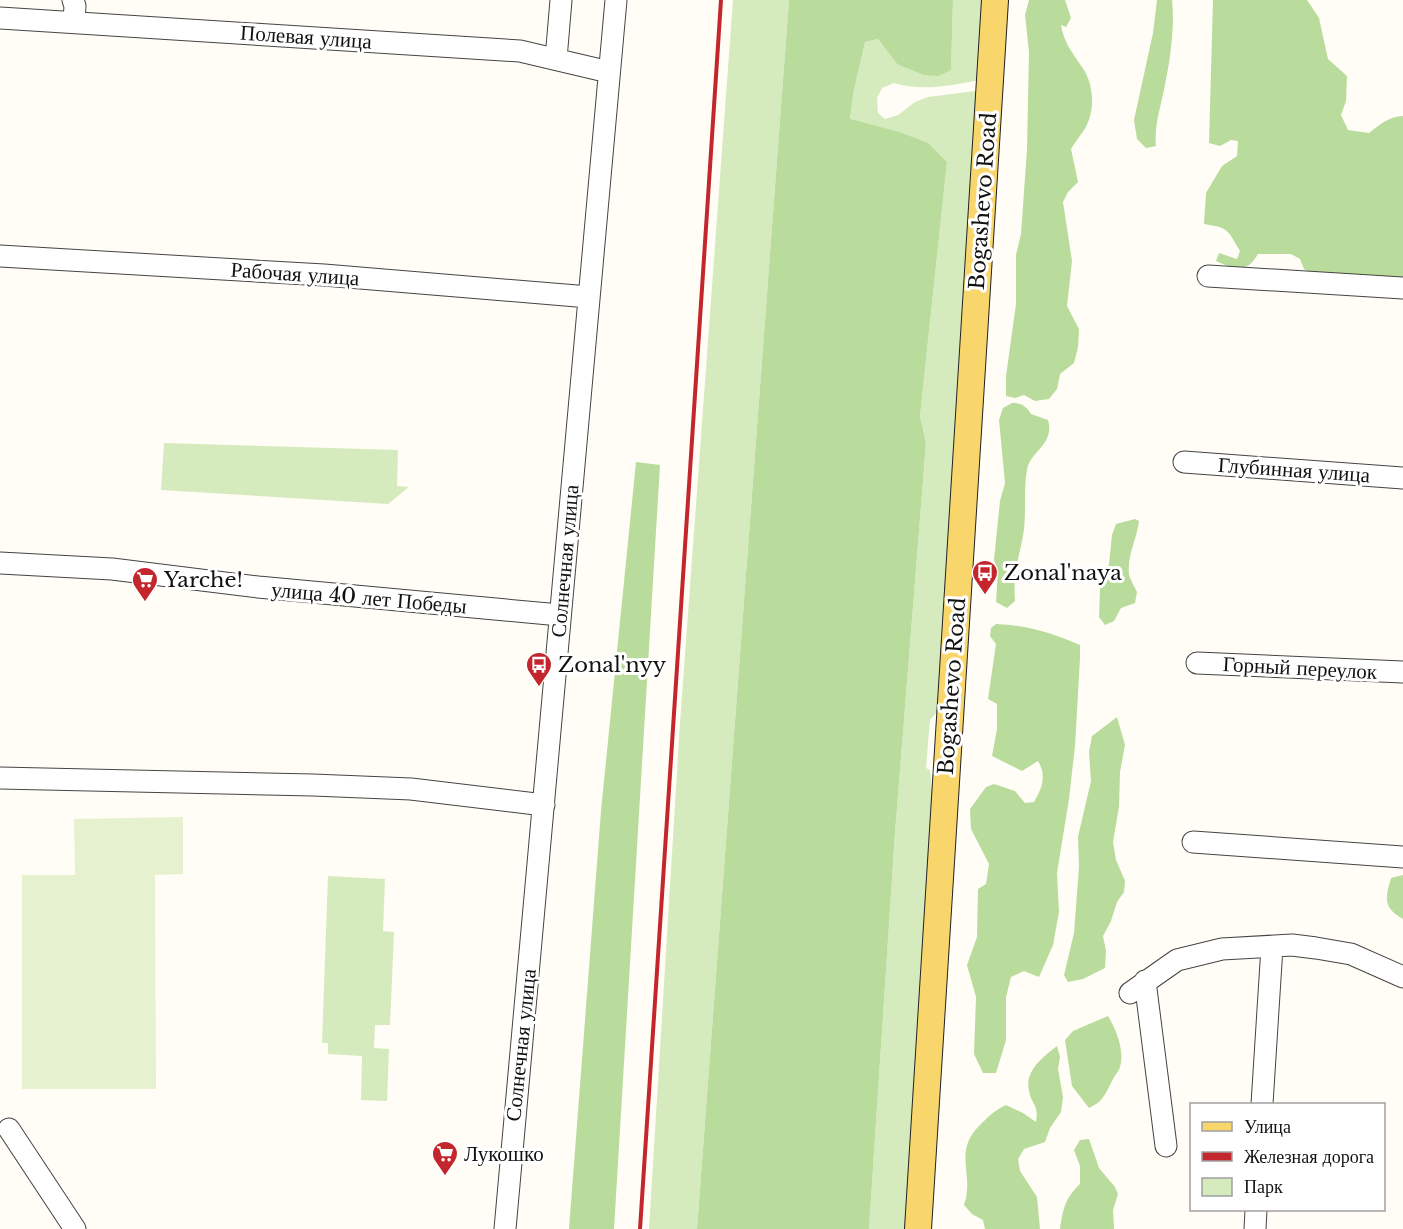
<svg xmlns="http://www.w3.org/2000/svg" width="1403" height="1229" font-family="'Libre Baskerville',serif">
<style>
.green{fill:#d5ebbd}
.forest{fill:#b9dc9c}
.pitch{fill:#e6f2cf}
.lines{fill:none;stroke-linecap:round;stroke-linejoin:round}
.minor-casing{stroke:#444;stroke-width:23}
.major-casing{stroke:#222;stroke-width:28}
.minor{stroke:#fff;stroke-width:21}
.major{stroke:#f9d66b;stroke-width:26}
.rail{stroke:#c4262e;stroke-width:4}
.labels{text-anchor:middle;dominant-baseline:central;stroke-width:6;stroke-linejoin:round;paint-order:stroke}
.street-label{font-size:21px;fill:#111;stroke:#fff}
.poi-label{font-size:21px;fill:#111;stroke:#fff;text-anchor:start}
</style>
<rect width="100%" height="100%" fill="#fffdf5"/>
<path class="green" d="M733,0H789L697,1229H649L680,723Z
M953,0H986L980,80C953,85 921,92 894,83L882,88L877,98L878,113L885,119L898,115L915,102L928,97L975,91L978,93L940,699L937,712L930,720L926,768L930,770L933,804L905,1229H869L895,833L926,443L920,416L947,162L927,143L900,132L850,120L854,90L865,42L878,39L897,64L951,69Z
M164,443L398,450L397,486L409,487L388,504L161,490Z
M328,876L385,879L383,931L394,932L390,1025H375L374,1048L389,1049L387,1101L361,1100L362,1056L328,1054V1043H322Z"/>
<path class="forest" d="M789,0H953L951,70L938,76L924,75L897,64L878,39L865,42L854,90L850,119L900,132L928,143L947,162L920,416L926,443L895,833L869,1229H697Z
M1029,0H1065L1071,18L1066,27L1061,25C1064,43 1072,52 1082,67C1094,83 1096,112 1084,130C1080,136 1075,142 1071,149L1078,182L1068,192L1063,202L1072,261L1067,306L1079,329L1078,347L1074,363L1060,374L1057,389L1049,399L1035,401L1024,395L1015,398L1006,396V376L1016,304V255L1021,234L1027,149L1029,52L1025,15Z
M1157,0H1172C1175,30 1170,60 1164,90C1160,109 1154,127 1156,146L1146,148L1137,139L1134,120L1153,33Z
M1213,0H1307L1319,18L1328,59L1347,76L1346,101L1341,115L1348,130L1369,133C1379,125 1390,116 1403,116V277L1312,273L1304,269L1300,259L1291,254H1258C1247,274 1234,269 1216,261L1219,253L1237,259L1240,251C1227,229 1229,228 1204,224L1206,193L1222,166L1237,156L1238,141L1231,140L1220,146L1209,143Z
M1012,403C1022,403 1026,406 1031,414L1048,420C1055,445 1030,451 1027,470C1023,491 1027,514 1023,536C1018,562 1013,573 1015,601L1007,608L996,602L998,570L994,560L1000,501L1005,483L999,420L1003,408Z
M636,462L660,465L614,1229H569L601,811Z
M1135,519L1139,521C1137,539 1127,555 1129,574C1130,580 1135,587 1137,592L1135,603L1121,608L1114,621L1105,625L1099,617L1100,589L1109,564L1112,535L1116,524Z
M996,624C1026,625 1053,633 1080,645V658L1075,746L1069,799L1057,873L1059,912L1053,945L1039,977L1024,971L1011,977L1006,997V1040L996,1073H983L974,1054L976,997L967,965L977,937L978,889L986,884L989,864L971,829L970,809L986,787L994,784L1015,791L1025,803L1034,802C1042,788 1047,776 1038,761L1022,771L992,756L997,729V704L988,699L996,644L990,636L991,628Z
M1117,717L1125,745L1120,772L1119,807L1113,842L1116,860L1125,881L1124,892L1117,902L1111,921L1103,936L1106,951L1105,968L1083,979L1068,982L1064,975L1074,933L1079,867L1078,837L1091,781L1089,752L1092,736Z
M1403,875V919C1383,908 1385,898 1391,878Z
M1108,1016C1116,1029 1125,1051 1120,1067C1119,1071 1115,1075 1113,1079C1106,1093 1103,1102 1089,1108L1072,1086L1065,1040L1073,1031Z
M1057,1046L1060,1057L1058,1069L1063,1097L1061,1112L1050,1128L1045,1142L1024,1149L1018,1159L1020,1171L1037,1197L1040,1229H985L983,1220L972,1214L964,1205C975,1174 952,1152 980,1125C989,1116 995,1110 1006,1105L1023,1113L1036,1122C1039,1104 1032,1106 1029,1091C1024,1071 1044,1056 1057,1046Z
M1089,1139L1099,1168L1115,1187L1118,1194L1113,1210L1114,1229H1060C1063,1209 1065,1198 1080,1184V1166L1074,1150L1080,1140Z"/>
<path class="pitch" d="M183,817V874L155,875L156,1089H22V875H75L74,819Z"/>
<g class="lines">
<defs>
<path id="minor" d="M73,0L75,6L74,21
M0,18L520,51L609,72
M556,59L561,0
M0,256L324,275L589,297
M1208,276L1403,288
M1184,462L1403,478
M0,563L112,569L258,587L560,615
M1197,663L1403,672
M0,778L313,785L411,789L544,805
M1193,842L1403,857
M1145,981L1166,1146
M1130,993L1177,960L1222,949L1292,945L1316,948L1351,954L1403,977
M1262,1104L1272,947
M9,1129L75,1229
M505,1229L616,0
M1255,1229L1256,1210"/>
<path id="major" d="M918,1229L995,0"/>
</defs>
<use href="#minor" class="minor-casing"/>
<use href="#major" class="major-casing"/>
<use href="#minor" class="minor"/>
<use href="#major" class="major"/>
<path class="rail" d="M640,1229L721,0"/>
</g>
<defs>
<symbol id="bus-pin" viewBox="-11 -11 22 30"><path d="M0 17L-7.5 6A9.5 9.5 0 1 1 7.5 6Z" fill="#c4262e" stroke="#fff"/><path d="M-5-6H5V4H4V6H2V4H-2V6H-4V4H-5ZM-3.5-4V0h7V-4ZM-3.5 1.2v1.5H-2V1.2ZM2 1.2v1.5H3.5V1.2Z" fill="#fff"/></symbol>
<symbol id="supermarket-pin" viewBox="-11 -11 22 30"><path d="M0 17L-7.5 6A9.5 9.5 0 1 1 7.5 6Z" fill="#c4262e" stroke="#fff"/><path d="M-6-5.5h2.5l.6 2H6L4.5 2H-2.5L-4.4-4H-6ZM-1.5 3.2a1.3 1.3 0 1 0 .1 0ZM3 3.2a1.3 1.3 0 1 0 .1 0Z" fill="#fff"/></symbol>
</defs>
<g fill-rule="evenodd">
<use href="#bus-pin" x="970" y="558" width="30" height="40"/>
<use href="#supermarket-pin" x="130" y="565" width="30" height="40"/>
<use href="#bus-pin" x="524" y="650" width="30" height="40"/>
<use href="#supermarket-pin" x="430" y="1139" width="30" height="40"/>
</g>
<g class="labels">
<g class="street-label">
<text transform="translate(306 37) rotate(4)">Полевая улица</text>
<text transform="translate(983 201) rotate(-86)">Bogashevo Road</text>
<text transform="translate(295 274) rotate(4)">Рабочая улица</text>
<text transform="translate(1294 470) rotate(4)">Глубинная улица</text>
<text transform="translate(565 561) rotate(-85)">Солнечная улица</text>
<text transform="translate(369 598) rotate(5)">улица 40 лет Победы</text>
<text transform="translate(1300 668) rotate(3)">Горный переулок</text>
<text transform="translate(952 686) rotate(-86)">Bogashevo Road</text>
<text transform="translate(521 1045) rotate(-84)">Солнечная улица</text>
</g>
<g class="poi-label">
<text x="1004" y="573">Zonal'naya</text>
<text x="164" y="580">Yarche!</text>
<text x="558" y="665">Zonal'nyy</text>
<text x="464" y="1154">Лукошко</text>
</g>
</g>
<rect x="1190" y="1103" width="195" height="108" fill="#ffffff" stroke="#a0a0a0" stroke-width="1.5"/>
<rect x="1202" y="1122" width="30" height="9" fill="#f9d66b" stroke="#a0a0a0" stroke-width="1.5"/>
<text x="1244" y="1133" font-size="18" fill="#111111">Улица</text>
<rect x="1202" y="1152" width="30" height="9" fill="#c4262e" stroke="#a0a0a0" stroke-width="1.5"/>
<text x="1244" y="1163" font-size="18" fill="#111111">Железная дорога</text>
<rect x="1202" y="1178" width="30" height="18" fill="#d5ebbd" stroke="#a0a0a0" stroke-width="1.5"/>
<text x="1244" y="1193" font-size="18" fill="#111111">Парк</text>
</svg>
